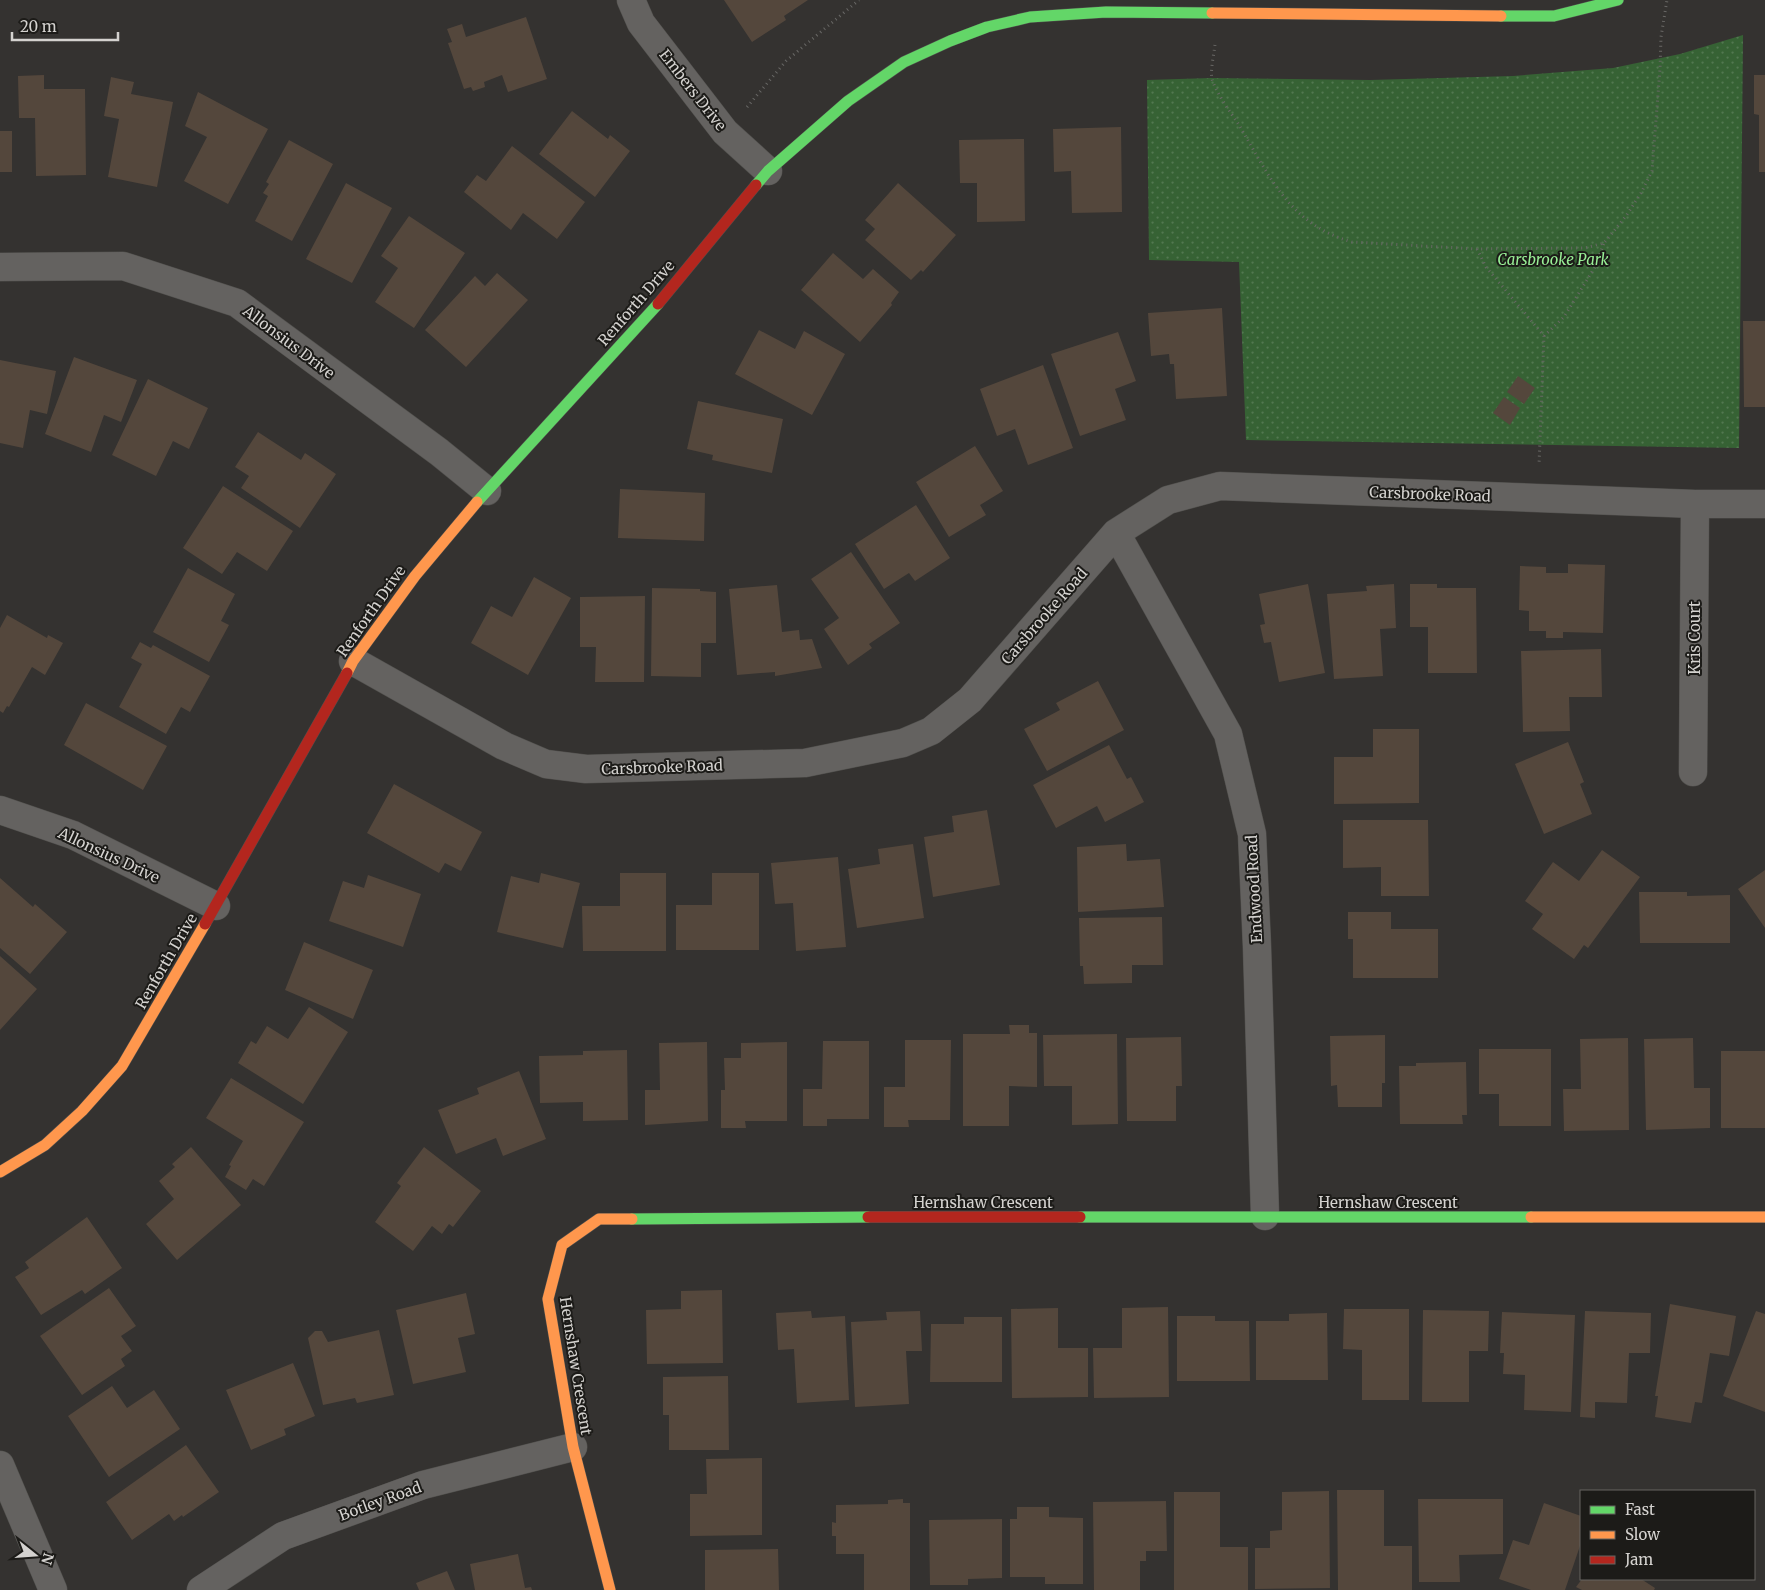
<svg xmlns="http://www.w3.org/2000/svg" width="1765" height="1590" font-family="Merriweather,serif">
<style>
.grass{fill:url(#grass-dots)}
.building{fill:#54473c}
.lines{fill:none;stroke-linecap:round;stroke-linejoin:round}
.street-casing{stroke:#504f4c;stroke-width:29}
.fast-casing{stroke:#504f4c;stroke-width:12}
.slow-casing{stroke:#504f4c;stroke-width:12}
.jam-casing{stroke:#504f4c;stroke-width:12}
.path{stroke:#696866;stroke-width:3;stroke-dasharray:1 4;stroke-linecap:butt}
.street{stroke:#646260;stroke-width:28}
.fast{stroke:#63d668;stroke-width:11}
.slow{stroke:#ff974d;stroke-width:11}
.jam{stroke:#b3261e;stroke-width:11}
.labels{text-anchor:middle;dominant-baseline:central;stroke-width:4;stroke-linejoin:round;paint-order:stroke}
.street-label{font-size:15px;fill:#d4d2cf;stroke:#1c1b18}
.park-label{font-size:15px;font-style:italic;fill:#99ef96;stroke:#1c1b18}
</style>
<defs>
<pattern id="grass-dots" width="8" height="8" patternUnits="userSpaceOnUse" patternTransform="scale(1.25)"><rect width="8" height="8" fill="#366234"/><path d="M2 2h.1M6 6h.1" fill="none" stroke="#527850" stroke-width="1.8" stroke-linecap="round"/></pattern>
</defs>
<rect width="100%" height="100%" fill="#343230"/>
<path class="grass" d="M1743,35L1739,448L1246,440L1239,262L1149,260L1147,80L1211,78L1370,80L1513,76L1613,68L1680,54Z"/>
<path class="building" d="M724,0H808L784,16L786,20L752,42Z
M526,17L547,79L508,92L502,75L484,82L485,87L473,91L471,87L464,89L448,43L452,42L447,29L462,24L466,37Z
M44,75V89H85L86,175L36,176L35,118H19L18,76Z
M1754,75H1765V172H1759V115L1754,114Z
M111,77L134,82L131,94L173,102L157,187L108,177L119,119L104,116Z
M198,92L268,129L228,204L184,181L207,137L185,126Z
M572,111L608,139L610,135L630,151L595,197L539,154Z
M1121,127L1122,212L1072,213L1071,171L1054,172L1053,129Z
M0,131H12V172H0Z
M1024,139L1025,221L977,222V183H960L959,140Z
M289,140L333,164L292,241L255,221L268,196L263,193L269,184L266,182Z
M512,146L585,202L557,239L523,213L511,230L464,192L477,175L486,181Z
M346,183L392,208L352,283L306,259Z
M898,183L956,235L923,272L921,270L911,280L865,240L875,229L865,220Z
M409,216L465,253L414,328L375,302L398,268L381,256Z
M833,253L863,279L873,269L899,292L891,303L892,305L860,342L801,290Z
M497,273L528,300L466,367L425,330L475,276L485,286Z
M1222,308L1227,396L1176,399L1174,364H1170L1169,354L1151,356L1148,313Z
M1743,321H1765V407H1744Z
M759,330L795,349L804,331L845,354L812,415L735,374Z
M1118,332L1136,381L1115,389L1126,420L1080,436L1051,354Z
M74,357L137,380L121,422L104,415L91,452L45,434Z
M0,360L56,371L47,414L30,410L23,448L0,443Z
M1043,365L1073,448L1028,465L1015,429L997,436L980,389Z
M1518,376L1535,388L1524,404L1507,392Z
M148,379L208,408L189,449L173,441L156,476L112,455Z
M1504,397L1520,408L1510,425L1493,413Z
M698,401L783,419L772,473L712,460L713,455L687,449Z
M258,432L301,460L305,453L336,474L300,528L241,488L249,476L235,467Z
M975,446L1003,491L980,505L986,515L949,537L916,482Z
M223,486L293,531L267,571L237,552L222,574L183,548Z
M620,489L705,493L704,541L618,538Z
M916,505L950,558L915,581L909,573L884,589L855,544Z
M851,552L900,623L869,644L872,648L848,665L824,629L839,618L811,579Z
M1568,564L1605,565L1603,633L1563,632V638H1546V631H1529V611L1519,610L1520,566L1546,567V573H1568Z
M188,568L235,594L221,621L229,625L209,662L153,632Z
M534,577L571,598L528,675L471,643L491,606L512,617Z
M1308,584L1325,673L1279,682L1271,642L1264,643L1260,625L1265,624L1259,594Z
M1394,584L1396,628L1380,629L1383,676L1334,679L1327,594L1367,591L1366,586Z
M1410,584H1437V588H1476L1477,673H1428V627H1410Z
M777,585L782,632L799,630L800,640L812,639L822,668L775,676V672L737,675L729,589Z
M652,588L700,589V591L716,592V643H701V677L651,676Z
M645,596L644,682H595L596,647H580V597Z
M7,615L47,638L48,635L63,643L45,675L32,667L9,707L7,706L3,713L0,711V628Z
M140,642L151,648L153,645L210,676L190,712L181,707L166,734L119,707L142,664L131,658Z
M1601,649L1602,697H1569L1570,731L1523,732L1521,651Z
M1098,681L1124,730L1047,771L1024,729L1060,710L1056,703Z
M86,703L167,746L143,790L64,745Z
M1373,729H1419V803L1334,804V757H1373Z
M1568,742L1584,782L1580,784L1592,814L1544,834L1515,764Z
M1109,745L1127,779L1131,777L1144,802L1105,822L1097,806L1056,828L1033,785Z
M394,784L482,832L461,871L445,863L439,873L367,833Z
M987,810L1000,885L933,897L924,837L954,832L952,816Z
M1343,820H1428L1429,896H1381V867L1343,868Z
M913,844L924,918L857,928L848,869L880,864L878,849Z
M1126,844L1127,861L1160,859L1164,907L1078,912L1077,847Z
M1602,850L1640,877L1588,948L1584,945L1574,959L1532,929L1543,914L1525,901L1553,862L1579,881Z
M838,857L846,947L796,951L793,903L775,904L771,863Z
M1765,870V928L1738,889Z
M541,873L580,883L563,948L497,932L511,876L539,883Z
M620,873H666V951H583L582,906H620Z
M712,873H759V950H676V905H712Z
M368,875L421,894L403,947L329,921L343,881L364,888Z
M0,878L33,907L35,904L67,932L30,974L0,948Z
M1639,892H1687V896L1730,895V943H1640Z
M1348,912H1391V929H1438V978H1353V939H1348Z
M1162,917L1163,965H1132V983L1084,984L1083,966H1080L1079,918Z
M304,942L373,970L353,1019L285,990Z
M0,956L37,989L0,1030Z
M309,1007L348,1032L303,1104L238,1063L251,1041L256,1044L267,1026L288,1039Z
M1009,1025H1029V1033H1037V1087L1009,1086V1126H963V1034H1010Z
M1117,1034L1118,1124L1072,1125V1086H1044L1043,1035Z
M1385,1035V1083H1382V1107H1338L1337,1085L1331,1086L1330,1036Z
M1181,1037L1182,1086H1176V1121H1127L1126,1038Z
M1628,1038L1629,1130L1564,1131L1563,1089H1581L1580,1039Z
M1693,1038L1694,1088H1710V1128L1646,1130L1644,1039Z
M905,1040H951L950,1120H908L909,1127H884V1087H905Z
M823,1041H869V1119H827V1126H803V1089H822Z
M707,1042L708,1121L645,1125V1090H660L659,1043Z
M787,1042V1121H745L746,1128H721V1090H725L724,1058H741V1043Z
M1479,1049H1551V1126H1499V1094H1479Z
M627,1050L628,1120L583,1121V1102L540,1103L539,1056L583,1055V1051Z
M1721,1051H1765V1128H1721Z
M1466,1062L1467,1115H1462L1463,1124H1400L1399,1066H1416V1063Z
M519,1071L546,1139L503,1156L496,1138L456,1154L438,1110L479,1094L477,1088Z
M231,1078L304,1122L264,1186L253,1179L246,1190L225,1177L231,1166L229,1165L243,1141L206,1118Z
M191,1147L241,1205L177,1260L146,1224L174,1199L159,1181L175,1167L172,1164Z
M424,1147L481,1191L453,1227L449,1224L442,1234L432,1226L413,1251L375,1222L401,1186L397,1183Z
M87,1217L122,1268L85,1294L82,1290L41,1315L15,1277L29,1268L25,1262Z
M109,1288L136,1326L121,1336L132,1351L121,1359L125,1366L82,1395L40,1336Z
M722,1290L723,1363L647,1364L646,1310L681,1309V1291Z
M466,1293L475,1334L458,1338L466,1372L413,1384L396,1310Z
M1670,1304L1736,1316L1729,1356L1710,1353L1702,1403L1695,1402L1691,1423L1655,1417L1658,1396H1655Z
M1168,1307L1169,1397L1094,1398L1093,1348H1122V1308Z
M1058,1308V1348H1088V1397L1012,1398L1011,1309Z
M1344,1309H1409V1400H1362V1350L1343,1349Z
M1423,1310L1489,1311L1488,1351H1469V1402H1422Z
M811,1311L812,1318L845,1316L849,1400L797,1403L794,1349L778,1350L776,1313Z
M920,1311L922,1351H906L909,1404L855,1407L851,1322L887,1320L886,1312Z
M1585,1311L1651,1313L1650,1353H1629L1627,1403L1595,1402V1418L1580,1417Z
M1756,1311L1765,1314V1412L1723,1396Z
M1502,1312L1575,1315L1571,1412L1524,1410L1525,1375L1503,1374L1504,1353H1500Z
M1327,1313L1328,1380H1256V1321H1289V1314Z
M1177,1316H1215V1321H1249L1250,1381H1177Z
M964,1317H1002V1382H930L931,1324H964Z
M379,1330L394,1395L357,1403L355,1398L323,1405L308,1338L315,1331H322L328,1342Z
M293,1363L315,1416L284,1429L286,1435L251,1450L226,1390Z
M728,1376L729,1450H669V1415H663V1377Z
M112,1386L127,1408L154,1390L180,1429L109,1477L68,1416Z
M186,1445L219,1492L183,1517L182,1515L174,1521L169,1514L132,1540L106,1502Z
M762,1458V1535L690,1536V1494H707L706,1459Z
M1337,1490H1384V1546H1412V1590H1338Z
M1329,1491L1330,1588L1255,1589V1548H1270V1531L1282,1530V1492Z
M1174,1492H1220V1547H1248V1590H1174Z
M903,1499V1503H910V1590H864V1554H836V1536H832V1522L836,1523V1505L888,1504V1500Z
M1418,1499H1503V1554L1459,1555L1460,1582H1419Z
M1166,1501L1167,1551H1146V1561H1140V1590H1094L1093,1502Z
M1544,1503L1581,1516V1543L1565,1590H1531L1499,1579L1513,1540L1529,1545Z
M1017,1507H1049V1517L1083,1518V1584H1045V1577H1010V1519H1017Z
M1002,1519V1578L968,1579V1585H930L929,1520Z
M778,1549L779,1590H705V1550Z
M518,1554L525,1588L531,1587L532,1590H475L470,1564Z
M447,1571L455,1590H419L416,1583Z
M1582,1579H1641L1655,1588L1654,1590H1582L1576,1587Z"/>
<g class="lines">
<defs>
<path id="street" d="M631,0L641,23L725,132L768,171
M0,267L123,266L237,303L439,452L487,491
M1116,533L1228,734L1252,834L1257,947L1265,1216
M353,661L504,746L546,764L586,769L805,763L903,743L931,731L970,700L1116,533L1168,500L1220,486L1695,504H1765
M1693,772L1695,504
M0,810L73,835L216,906
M0,1465L53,1590
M201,1590L283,1536L423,1485L573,1447"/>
<path id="fast" d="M1501,16H1554L1618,0
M756,185L768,171L848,101L904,62L950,41L987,27L1030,17L1106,12L1212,13
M477,502L658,304
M1080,1217H1531
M632,1219L868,1217"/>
<path id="slow" d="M1212,13L1501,16
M347,673L353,661L415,576L477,502
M0,1172L45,1145L82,1111L122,1066L205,924
M1531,1217H1765
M610,1590L573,1447L548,1299L562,1245L599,1219H632"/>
<path id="jam" d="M658,304L756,185
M205,924L347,673
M868,1217H1080"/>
</defs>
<use href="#street" class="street-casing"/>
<use href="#fast" class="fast-casing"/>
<use href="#slow" class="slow-casing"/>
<use href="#jam" class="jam-casing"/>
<path class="path" d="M1215,45C1214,53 1210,72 1212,79C1216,93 1231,113 1239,125C1270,177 1289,224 1352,242L1477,249L1585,248L1604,243L1626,216L1641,193L1652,171L1660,69L1661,37L1667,0
M747,107L786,61L859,0
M1477,249L1486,267L1544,336L1539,465
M1544,336L1564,317L1595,267L1604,243"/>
<use href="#street" class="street"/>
<use href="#fast" class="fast"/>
<use href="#slow" class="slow"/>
<use href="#jam" class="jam"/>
</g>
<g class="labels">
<g class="street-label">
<text transform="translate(693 90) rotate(52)">Embers Drive</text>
<text transform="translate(636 303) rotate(-49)">Renforth Drive</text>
<text transform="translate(289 342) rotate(37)">Allonsius Drive</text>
<text transform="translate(1430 494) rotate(2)">Carsbrooke Road</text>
<text transform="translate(371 611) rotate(-55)">Renforth Drive</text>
<text transform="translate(1044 616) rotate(-49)">Carsbrooke Road</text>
<text transform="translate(1694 638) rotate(-90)">Kris Court</text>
<text transform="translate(662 767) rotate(-2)">Carsbrooke Road</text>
<text transform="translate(109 855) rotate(25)">Allonsius Drive</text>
<text transform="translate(1254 889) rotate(-93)">Endwood Road</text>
<text transform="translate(166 961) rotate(-60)">Renforth Drive</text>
<text x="983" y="1202">Hernshaw Crescent</text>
<text x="1388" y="1202">Hernshaw Crescent</text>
<text transform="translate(576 1366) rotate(81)">Hernshaw Crescent</text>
<text transform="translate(380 1501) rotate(-20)">Botley Road</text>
</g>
<g class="park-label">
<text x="1553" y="259">Carsbrooke Park</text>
</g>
</g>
<rect x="1580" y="1490" width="175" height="90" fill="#1c1b18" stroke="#666461"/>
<rect x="1590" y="1506" width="25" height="8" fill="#63d668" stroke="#666461"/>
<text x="1625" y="1515" font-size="15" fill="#d4d2cf">Fast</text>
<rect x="1590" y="1531" width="25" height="8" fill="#ff974d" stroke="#666461"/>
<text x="1625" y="1540" font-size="15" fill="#d4d2cf">Slow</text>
<rect x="1590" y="1556" width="25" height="8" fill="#b3261e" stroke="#666461"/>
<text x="1625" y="1565" font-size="15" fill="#d4d2cf">Jam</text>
<g transform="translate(35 1555) rotate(107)" stroke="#1c1b18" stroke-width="4" paint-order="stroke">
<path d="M0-4L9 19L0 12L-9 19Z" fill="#d4d2cf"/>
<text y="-8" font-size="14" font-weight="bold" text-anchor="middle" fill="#d4d2cf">N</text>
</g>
<path d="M12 32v8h106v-8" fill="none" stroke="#d4d2cf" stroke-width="2.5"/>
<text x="20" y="32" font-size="15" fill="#d4d2cf" stroke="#1c1b18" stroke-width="4" paint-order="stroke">20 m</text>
</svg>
